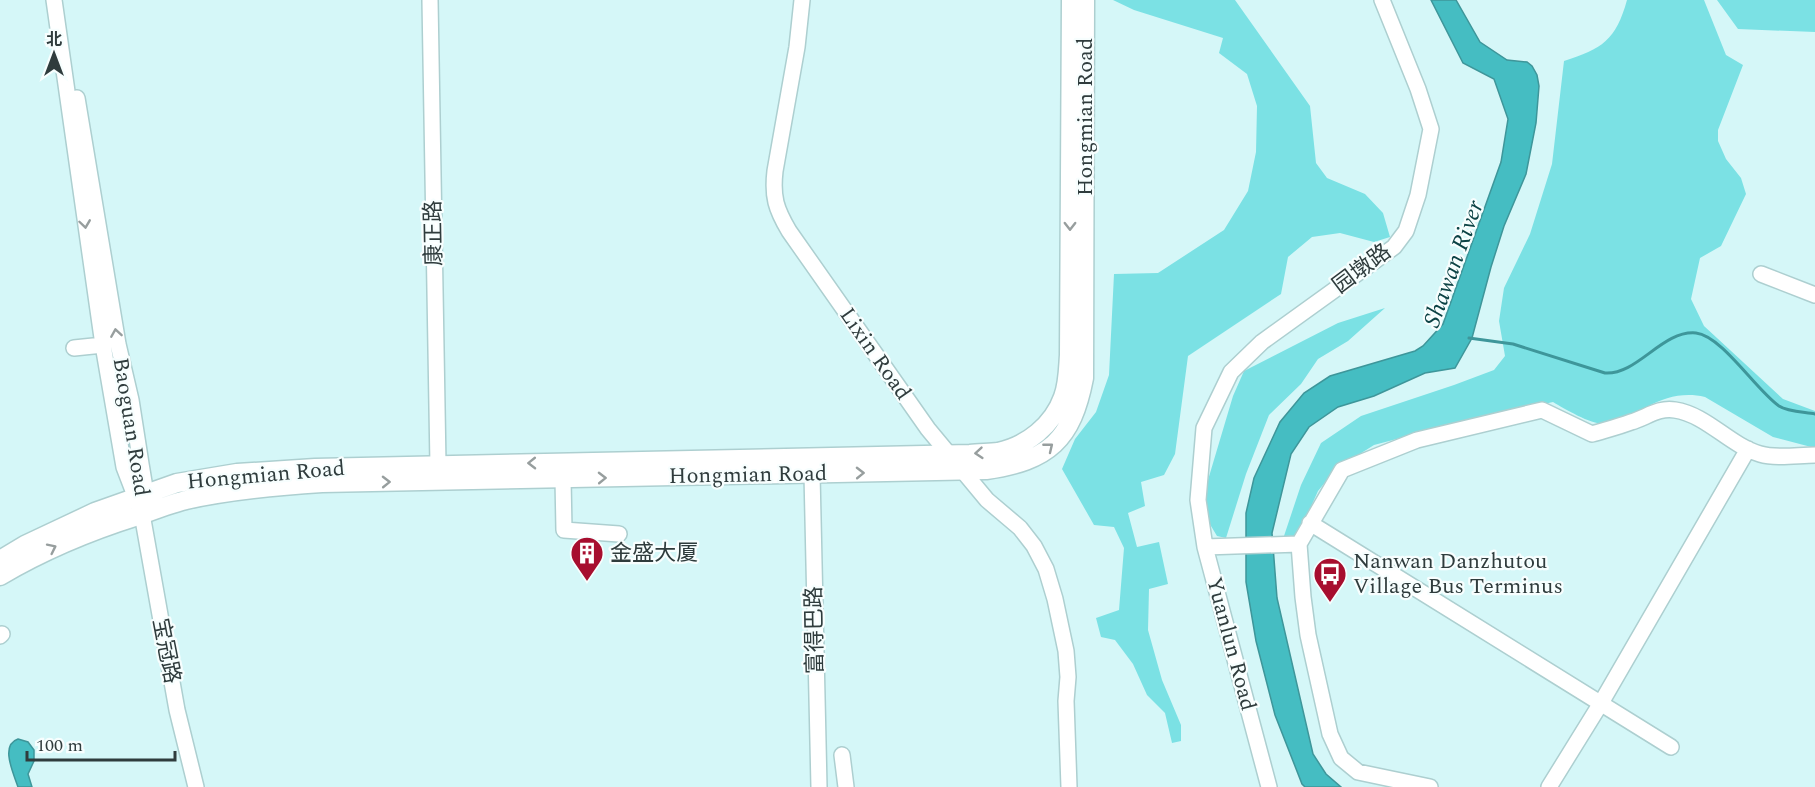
<svg xmlns="http://www.w3.org/2000/svg" width="1815" height="787" font-family="Spectral,'Noto Sans SC',serif">
<style>
.green{fill:#7be1e4}
.water{fill:#45bdc2;stroke:#3e969a;stroke-width:1.5}
.lines{fill:none;stroke-linecap:round;stroke-linejoin:round}
.stream{stroke:#3e969a;stroke-width:3}
.minor-casing{stroke:#adcfd0;stroke-width:18}
.major-casing{stroke:#adcfd0;stroke-width:21}
.minor{stroke:#fff;stroke-width:15}
.major{stroke:#fff;stroke-width:18}
.oneway{stroke:#979e9e}
.labels{text-anchor:middle;dominant-baseline:central;stroke-width:4.5;stroke-linejoin:round;paint-order:stroke}
.street-label{font-size:22px;fill:#2f3c3d;stroke:#f7fefe}
.poi-label{font-size:22px;fill:#2f3c3d;stroke:#f7fefe;text-anchor:start}
.water-label{font-size:24px;font-style:italic;fill:#0c4345;stroke:#f7fefe}
</style>
<rect width="100%" height="100%" fill="#d5f7f8"/>
<path class="green" d="M1113,0H1235L1310,106L1316,163L1327,178L1365,194L1383,213L1390,237L1374,242L1340,233L1312,237L1288,257L1281,294L1188,356L1175,454L1164,475L1141,482L1145,506L1128,513L1137,547L1159,542L1168,584L1149,589L1148,630L1162,680L1181,725V741L1172,743L1165,713L1147,695L1133,664L1115,640L1101,637L1096,618L1119,610L1124,548L1114,527L1094,525L1062,469L1075,439L1096,412L1109,375L1114,274L1158,273L1224,230L1248,191L1256,152L1257,106L1247,74L1219,53L1223,38L1134,10Z
M1627,0H1704L1726,55L1743,65L1718,130V141L1726,159L1741,178L1746,194L1721,246L1700,258L1691,299L1704,326L1783,399L1815,411V448L1773,437L1705,397C1684,392 1665,397 1647,407C1632,414 1621,424 1604,424C1590,424 1565,409 1553,402L1446,426L1374,445L1336,469L1318,491L1297,538L1284,536L1301,485L1321,443L1361,416L1454,385L1494,370L1505,356L1499,321L1504,288L1530,234L1552,164L1564,61C1602,49 1616,40 1627,0Z
M1717,0H1815V32L1738,29Z
M1385,308L1348,341L1318,359L1301,384L1269,415L1246,474L1226,538L1217,536L1208,521L1205,490L1233,396L1244,371L1338,323Z"/>
<path class="water" d="M1431,0H1456L1480,42L1507,60L1527,62L1532,66L1537,75L1539,86L1536,123L1526,174L1504,226L1491,267L1472,338L1455,368L1425,373L1374,396L1338,407L1309,427L1291,454L1272,533L1277,598L1313,754L1326,774L1341,787H1305L1302,784L1275,715L1256,641L1246,582V513L1254,478L1280,422L1304,393L1330,376L1415,351L1423,346L1443,324L1501,162L1508,119L1494,79L1463,63Z
M18,739L28,742L34,750V761L28,774L32,787H18C13,772 0,745 18,739Z"/>
<g class="lines">
<path class="stream" d="M1469,338L1513,344L1605,373C1638,375 1662,330 1696,333C1722,336 1756,390 1779,406C1788,412 1805,412 1815,414"/>
<defs>
<path id="minor" d="M54,0L103,345L124,467L142,514L177,710L196,787
M430,0L438,465
M802,0L797,47L775,171C772,197 776,209 789,231L928,429L987,500L1020,528L1034,546L1046,569L1055,599L1066,651L1068,677L1066,701L1069,787
M77,98L118,344L131,400L141,464L146,494L144,506
M1761,274L1815,295
M74,348L103,345
M812,474L819,787
M563,479L564,530L619,534
M1310,523L1671,747
M1299,544L1342,470L1417,440L1542,410L1592,434C1605,430 1618,427 1631,422C1646,418 1658,407 1675,410C1707,415 1729,445 1760,454C1777,459 1798,455 1815,455
M1299,544L1303,597L1308,635L1330,734L1341,758L1358,772L1430,787
M1205,547L1299,544
M0,636L2,634
M842,755L846,787
M1269,787L1205,547L1198,500L1204,428L1231,372L1262,342L1394,247L1406,231L1418,195L1431,129L1418,89L1382,0
M1549,787L1601,703L1748,449"/>
<path id="major" d="M0,560L25,545L95,512L177,483L237,473L315,468L970,454C979,453 989,453 998,452C1027,446 1053,425 1063,397C1068,384 1068,369 1069,355L1071,0
M0,576C44,550 90,531 138,516C154,510 170,504 186,500C231,490 276,486 322,483L986,470C1049,461 1072,440 1084,378L1085,0"/>
</defs>
<use href="#minor" class="minor-casing"/>
<use href="#major" class="major-casing"/>
<use href="#minor" class="minor"/>
<use href="#major" class="major"/>
</g>
<defs><path id="oneway-chevron" d="M-2-3.5L2.5 0L-2 3.5" fill="none" stroke-width="1.6" stroke-linecap="round" stroke-linejoin="round" transform="scale(1.5)"/></defs>
<g class="oneway">
<use href="#oneway-chevron" transform="translate(85 224) rotate(82)"/>
<use href="#oneway-chevron" transform="translate(1070 226) rotate(90)"/>
<use href="#oneway-chevron" transform="translate(116 333) rotate(-99)"/>
<use href="#oneway-chevron" transform="translate(1049 447) rotate(-39)"/>
<use href="#oneway-chevron" transform="translate(979 453) rotate(175)"/>
<use href="#oneway-chevron" transform="translate(532 463) rotate(179)"/>
<use href="#oneway-chevron" transform="translate(860 473) rotate(-1)"/>
<use href="#oneway-chevron" transform="translate(602 478) rotate(-1)"/>
<use href="#oneway-chevron" transform="translate(386 482) rotate(-1)"/>
<use href="#oneway-chevron" transform="translate(52 548) rotate(-26)"/>
</g>
<defs>
<symbol id="building-pin" viewBox="-11 -11 22 30"><path d="M0 17L-7.5 6A9.5 9.5 0 1 1 7.5 6Z" fill="#a70e2f" stroke="#f7fefe"/><path d="M-4-6H4V6H1V3H-1V6H-4ZM-2.5-4.3h1.7v1.8h-1.7ZM.8-4.3h1.7v1.8H.8ZM-2.5-1h1.7V.8h-1.7ZM.8-1h1.7V.8H.8Z" fill="#fff"/></symbol>
<symbol id="bus-pin" viewBox="-11 -11 22 30"><path d="M0 17L-7.5 6A9.5 9.5 0 1 1 7.5 6Z" fill="#a70e2f" stroke="#f7fefe"/><path d="M-5-6H5V4H4V6H2V4H-2V6H-4V4H-5ZM-3.5-4V0h7V-4ZM-3.5 1.2v1.5H-2V1.2ZM2 1.2v1.5H3.5V1.2Z" fill="#fff"/></symbol>
</defs>
<g fill-rule="evenodd">
<use href="#building-pin" x="568" y="534" width="38" height="52"/>
<use href="#bus-pin" x="1311" y="555" width="38" height="52"/>
</g>
<g class="labels">
<g class="street-label">
<text transform="translate(1085 117) rotate(-90)">Hongmian Road</text>
<text transform="translate(434 233) rotate(-91)">康正路</text>
<text transform="translate(1362 269) rotate(-37)">园墩路</text>
<text transform="translate(875 354) rotate(55)">Lixin Road</text>
<text transform="translate(131 427) rotate(81)">Baoguan Road</text>
<text transform="translate(266 475) rotate(-5)">Hongmian Road</text>
<text transform="translate(748 475) rotate(-1)">Hongmian Road</text>
<text transform="translate(815 630) rotate(-91)">富得巴路</text>
<text transform="translate(1231 644) rotate(75)">Yuanlun Road</text>
<text transform="translate(166 651) rotate(79)">宝冠路</text>
</g>
<g class="poi-label">
<text x="610" y="553">金盛大厦</text>
<text x="1353" y="561">Nanwan Danzhutou<tspan x="1353" dy="25">Village Bus Terminus</tspan></text>
</g>
<g class="water-label">
<text transform="translate(1454 264) rotate(-70)">Shawan River</text>
</g>
</g>
<g transform="translate(54 54)" stroke="#f7fefe" stroke-width="4.5" paint-order="stroke">
<path d="M0-4.5L10 22L0 15L-10 22Z" fill="#2f3c3d"/>
<text y="-9" font-size="16" font-weight="bold" text-anchor="middle" fill="#2f3c3d">北</text>
</g>
<path d="M27 751v9h148v-9" fill="none" stroke="#2f3c3d" stroke-width="3"/>
<text x="36" y="751" font-size="18" fill="#2f3c3d" stroke="#f7fefe" stroke-width="4.5" paint-order="stroke">100 m</text>
</svg>
